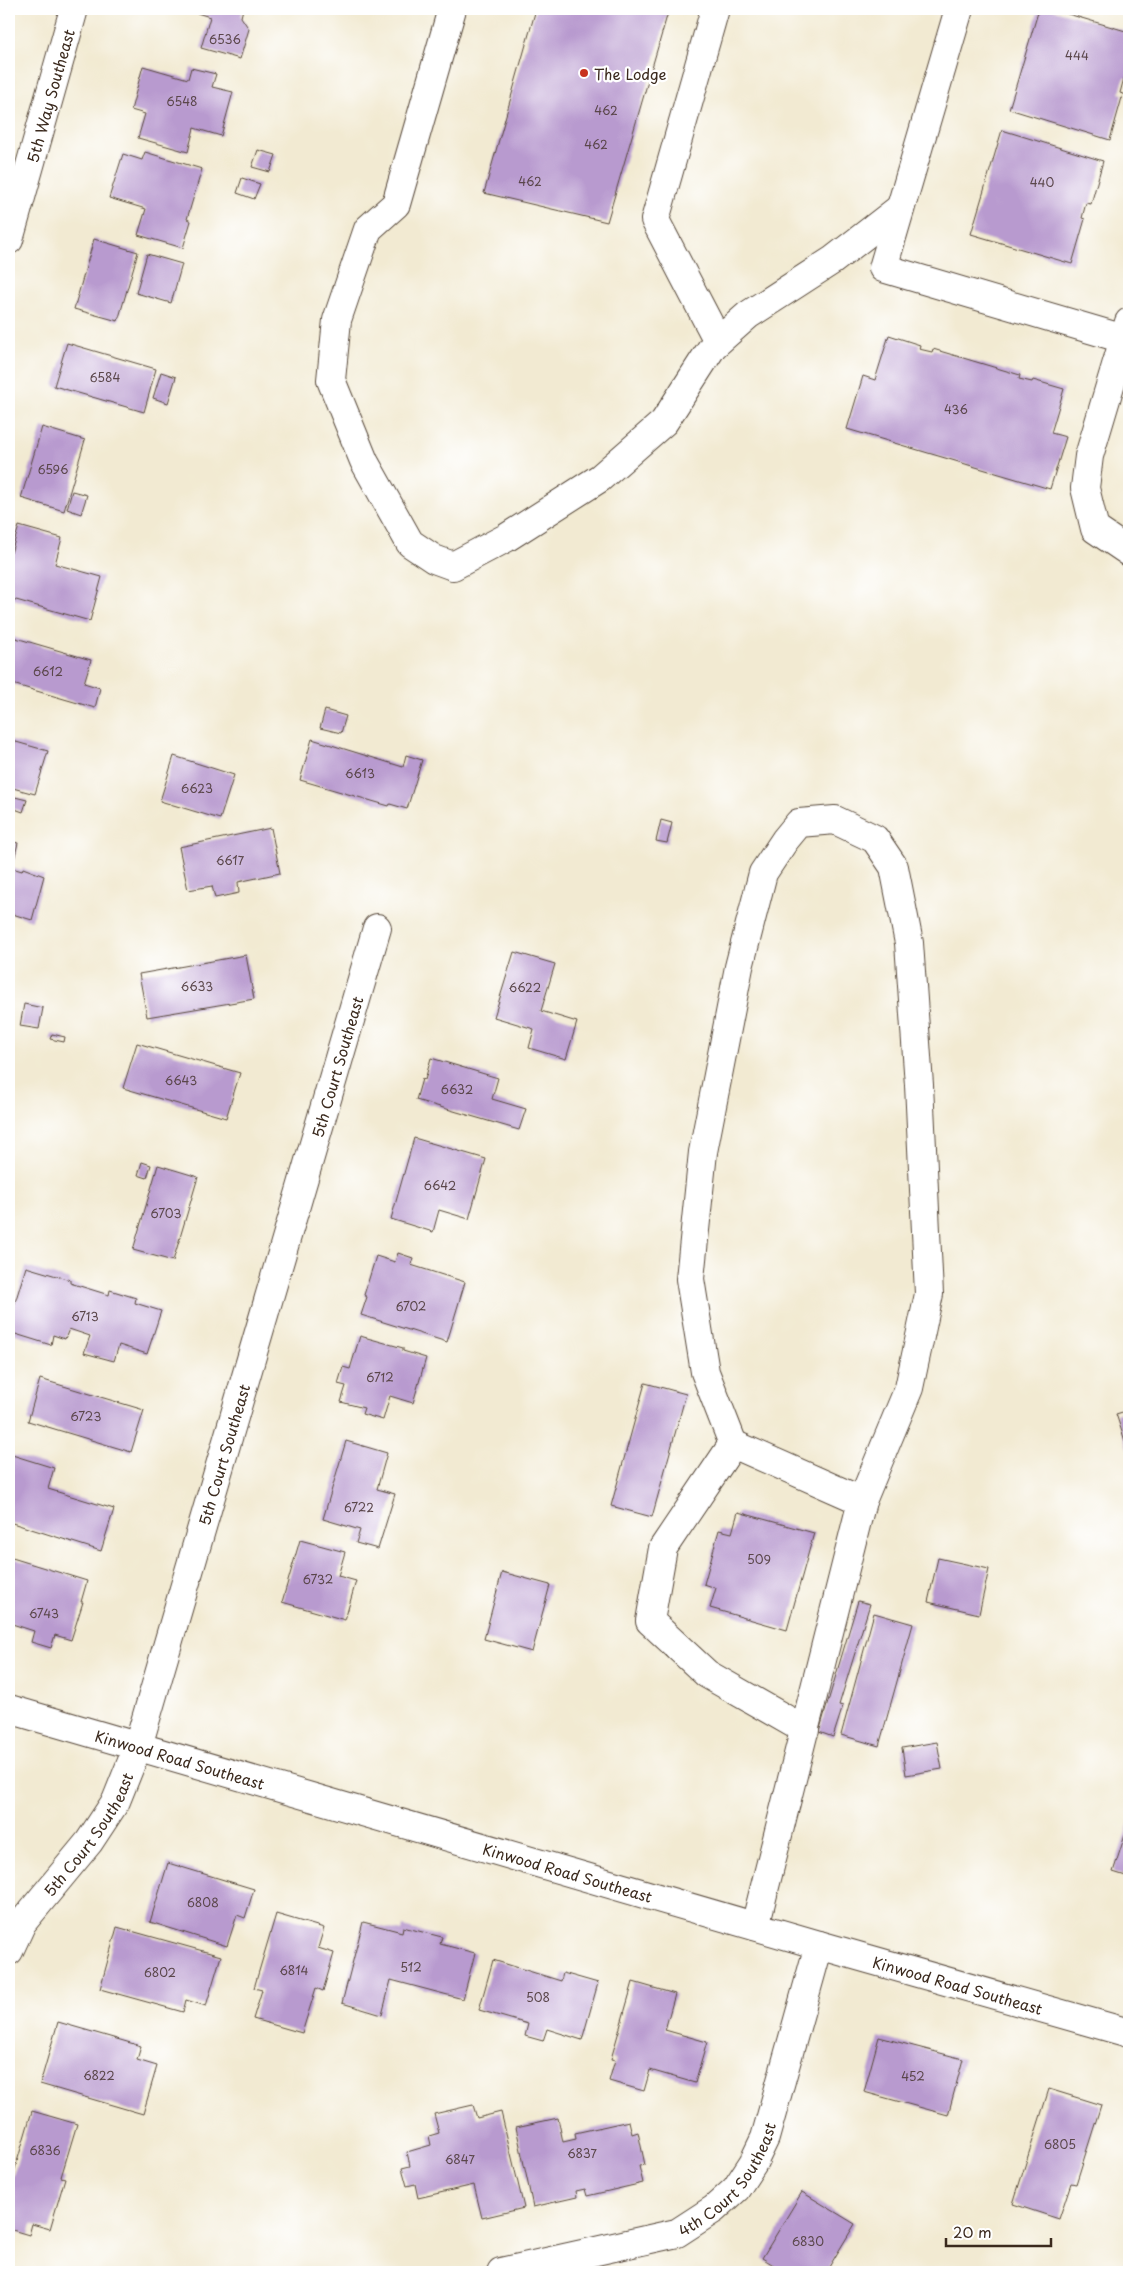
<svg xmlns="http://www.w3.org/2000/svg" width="1138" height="2281" font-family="'Playpen Sans',sans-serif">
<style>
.building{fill:#b89acf}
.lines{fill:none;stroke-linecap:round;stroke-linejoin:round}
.minor-casing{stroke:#564739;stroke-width:30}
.minor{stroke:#fff;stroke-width:28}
.poi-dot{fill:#c8321e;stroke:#fff;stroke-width:2}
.labels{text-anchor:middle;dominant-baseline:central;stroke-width:4.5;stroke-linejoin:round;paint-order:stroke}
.number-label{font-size:12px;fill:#5a464a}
.poi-label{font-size:15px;fill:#3b2a1e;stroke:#fff;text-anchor:start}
.street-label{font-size:15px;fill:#3b2a1e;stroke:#fff}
</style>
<rect width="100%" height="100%" fill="#fff"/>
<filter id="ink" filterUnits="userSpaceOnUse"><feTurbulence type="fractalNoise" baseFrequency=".02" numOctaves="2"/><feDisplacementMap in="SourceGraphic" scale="10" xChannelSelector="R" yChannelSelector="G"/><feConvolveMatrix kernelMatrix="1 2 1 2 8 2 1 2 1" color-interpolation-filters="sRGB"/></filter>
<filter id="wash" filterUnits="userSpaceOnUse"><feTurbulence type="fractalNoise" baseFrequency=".0096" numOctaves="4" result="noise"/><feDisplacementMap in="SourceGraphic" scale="20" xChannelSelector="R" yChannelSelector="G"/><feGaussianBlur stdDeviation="1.12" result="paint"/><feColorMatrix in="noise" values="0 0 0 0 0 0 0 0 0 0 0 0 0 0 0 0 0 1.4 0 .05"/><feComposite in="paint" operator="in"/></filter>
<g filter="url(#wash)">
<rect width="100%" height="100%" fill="#f2ead2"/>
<g id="blocks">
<path class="building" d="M184,9H243L241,17L249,29L240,59L201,48L210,17Z
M536,9H669L607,222L484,193Z
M1039,9H1051L1129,32V78H1124L1120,93L1123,94L1110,140L1009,109Z
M143,66L188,79L191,68L216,74L212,87L233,92L221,136L194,128L188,152L138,138L145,114L131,110Z
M1002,130L1103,161L1091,204L1086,203L1082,218L1085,219L1072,264L971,234Z
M258,150L276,155L270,172L252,167Z
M145,152L202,169L187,219L191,221L183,248L138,235L146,209L109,198L123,154L142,160Z
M242,178L260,184L254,199L237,193Z
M94,239L138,252L118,321L74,309Z
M147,254L182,264L171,303L136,293Z
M889,335L920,345L919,349L932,352L933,349L1020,375L1019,379L1032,382L1033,380L1064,389L1051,433L1066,437L1050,489L847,429L863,376L875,380Z
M67,343L156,369L144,412L54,386Z
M161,372L176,377L168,403L153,398Z
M42,427L85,440L64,511L21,498Z
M72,491L87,495L81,514L67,509Z
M19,526L62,538L55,564L102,577L90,621L9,598V553H11Z
M9,636L91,660L84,683L100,688L95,708L9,683Z
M325,710L346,716L341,733L320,728Z
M312,739L403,767L406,755L422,760L407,809L390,804L389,806L300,780Z
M9,740L48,751L35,794L9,787Z
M174,756L234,775L220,819L160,801Z
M15,797L27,800L23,812L12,808Z
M661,820L672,823L667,843L656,841Z
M271,828L280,873L238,882L239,893L215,898L212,886L188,890L179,847Z
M9,841L18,843L12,868L22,871L23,868L44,876L32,920L9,913Z
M514,952L555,964L541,1011L577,1022L566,1059L529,1048L534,1029L494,1017Z
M246,955L254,999L147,1017L139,974Z
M24,1004L43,1008L39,1029L20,1026Z
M52,1034L65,1037L64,1042L50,1039Z
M137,1043L240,1073L226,1118L123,1088Z
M431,1058L498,1078L492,1099L526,1109L519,1130L416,1100L422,1079L425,1080Z
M414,1138L486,1159L469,1219L439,1210L433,1232L391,1219Z
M142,1162L151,1165L147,1178L138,1175Z
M158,1165L198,1177L173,1261L133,1250Z
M398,1253L413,1258L411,1265L465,1282L447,1342L361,1315L367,1297L364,1295L376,1256L395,1262Z
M26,1267L70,1280V1283L109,1295L110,1290L136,1298L135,1303L161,1311L147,1354L119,1345L114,1361L84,1353L90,1336L69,1329L65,1339L53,1335L51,1345L9,1332V1322Z
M360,1336L403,1348V1351L426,1358L413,1403L390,1396L383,1420L362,1414L364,1408L341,1402L346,1386L338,1384L343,1367L350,1369Z
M40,1379L144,1410L131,1452L28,1421Z
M645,1383L686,1394L652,1517L611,1506Z
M1129,1410V1453L1116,1414Z
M346,1441L387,1453L377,1489L395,1494L378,1549L356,1543L360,1530L323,1519Z
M9,1454L54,1468L48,1489L114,1509L101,1551L9,1522V1489L12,1477L9,1476Z
M738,1512L814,1533L787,1630L710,1608L716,1588L704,1584L719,1530L732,1533Z
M300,1540L345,1552L338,1576L356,1581L345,1620L282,1602Z
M9,1557L87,1581L81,1602H83L71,1640L55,1635L51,1648L31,1642L34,1631L9,1623Z
M938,1558L989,1569L979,1614L928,1602Z
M502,1572L550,1585L532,1652L484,1639Z
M858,1601L870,1604L839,1705L843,1706L833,1737L819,1732Z
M874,1613L913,1624L879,1746L841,1735Z
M937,1742L942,1769L906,1775L902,1748Z
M1129,1823V1877L1113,1872Z
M168,1863L254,1889L245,1918L237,1915L227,1946L150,1922Z
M276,1914L324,1928L318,1948L334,1953L323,1991L316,1988L302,2033L253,2019L262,1990L254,1988Z
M363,1922L402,1932L403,1927L442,1937L440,1944L475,1953L463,1999L391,1980L382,2015L342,2003Z
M117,1927L221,1956L206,2006L186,2000L183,2012L100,1989Z
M493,1960L561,1981L563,1973L598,1983L582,2040L547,2029L543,2041L525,2036L528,2024L479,2010Z
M633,1982L675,1994L665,2030L707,2042L695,2083L650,2070L644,2091L609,2081L615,2060L611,2059Z
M58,2022L141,2046L137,2060L157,2066L143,2114L40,2084Z
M879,2037L963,2059L948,2115L864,2092Z
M1049,2089L1101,2105L1076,2184L1071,2183L1059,2219L1013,2204Z
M473,2105L477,2118L501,2112L524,2208L482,2218L474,2185L418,2198L415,2184L407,2186L402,2168L410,2166L407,2152L431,2145L429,2136L439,2133L434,2114Z
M32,2111L77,2124L61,2177L65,2178L50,2229L32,2224L29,2235L9,2229V2189Z
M558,2118L563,2142L576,2139L575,2133L629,2121L632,2134L638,2132L645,2165L639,2166L643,2183L587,2196L585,2189L576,2191L577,2197L533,2207L516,2127Z
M802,2192L855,2224L826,2272H785L762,2258Z"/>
</g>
</g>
<g filter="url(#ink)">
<use href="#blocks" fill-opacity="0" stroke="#564739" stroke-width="1"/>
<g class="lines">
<defs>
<g id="minor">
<path d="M452,9L396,204L368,229L337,320L331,380L364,461L410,543L434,559L453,566L506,538L600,478L664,422L713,346L748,315L833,260L900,208"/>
<path d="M715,9L655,220L718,341"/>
<path d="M959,9L883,268L1124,339"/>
<path id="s1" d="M9,240L74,9"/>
<path d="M1129,322L1089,456L1085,488L1095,529L1129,552"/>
<path d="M733,1444L705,1372L690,1279L703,1152L739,967L763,873L785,840L799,823L835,820L875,839L894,867L909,943L919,1085L929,1294L909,1388L862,1501"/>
<path id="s2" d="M9,1709L819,1945L1129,2033"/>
<path d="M755,1926L862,1501L733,1444L663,1548L650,1621L707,1674L805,1730"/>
<path id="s3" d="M9,1951L22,1923L89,1842L116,1801L138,1746L377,928"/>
<path id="s4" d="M501,2272L677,2233L714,2209L736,2189L753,2163L765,2138L819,1945"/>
</g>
</defs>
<use href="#minor" class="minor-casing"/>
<use href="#minor" class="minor"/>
</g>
</g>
<circle class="poi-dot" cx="584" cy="73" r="5"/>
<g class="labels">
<g class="number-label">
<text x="225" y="39">6536</text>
<text x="1077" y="55">444</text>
<text x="182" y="101">6548</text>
<text x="606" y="110">462</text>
<text x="596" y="144">462</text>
<text x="530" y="181">462</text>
<text x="1042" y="182">440</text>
<text x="105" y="377">6584</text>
<text x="956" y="409">436</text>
<text x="53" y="469">6596</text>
<text x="48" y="671">6612</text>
<text x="360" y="773">6613</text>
<text x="197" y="788">6623</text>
<text x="230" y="860">6617</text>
<text x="197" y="986">6633</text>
<text x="525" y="987">6622</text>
<text x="181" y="1080">6643</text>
<text x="457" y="1089">6632</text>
<text x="440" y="1185">6642</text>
<text x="166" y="1213">6703</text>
<text x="411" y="1306">6702</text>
<text x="85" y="1316">6713</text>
<text x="380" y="1377">6712</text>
<text x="86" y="1416">6723</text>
<text x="359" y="1507">6722</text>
<text x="759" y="1559">509</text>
<text x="318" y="1579">6732</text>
<text x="44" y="1613">6743</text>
<text x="203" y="1902">6808</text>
<text x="411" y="1967">512</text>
<text x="294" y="1970">6814</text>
<text x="160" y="1972">6802</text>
<text x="538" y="1997">508</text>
<text x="99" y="2075">6822</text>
<text x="913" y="2076">452</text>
<text x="1060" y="2144">6805</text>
<text x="45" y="2150">6836</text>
<text x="582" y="2153">6837</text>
<text x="460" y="2159">6847</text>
<text x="808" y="2241">6830</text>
</g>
<g class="poi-label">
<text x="594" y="73">The Lodge</text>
</g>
<g class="street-label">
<text stroke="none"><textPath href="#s1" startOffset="150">5th Way Southeast</textPath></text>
<text stroke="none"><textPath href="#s3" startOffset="952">5th Court Southeast</textPath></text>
<text stroke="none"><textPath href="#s3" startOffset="548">5th Court Southeast</textPath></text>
<text stroke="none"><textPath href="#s2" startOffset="178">Kinwood Road Southeast</textPath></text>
<text stroke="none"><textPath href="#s3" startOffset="142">5th Court Southeast</textPath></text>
<text stroke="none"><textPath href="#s2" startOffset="582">Kinwood Road Southeast</textPath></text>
<text stroke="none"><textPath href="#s2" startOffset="988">Kinwood Road Southeast</textPath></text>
<text stroke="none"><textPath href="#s4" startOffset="256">4th Court Southeast</textPath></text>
</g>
</g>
<rect width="1138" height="2281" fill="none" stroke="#fff" stroke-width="30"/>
<path d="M946 2238v8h105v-8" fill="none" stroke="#3b2a1e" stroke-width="2.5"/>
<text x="953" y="2238" font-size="15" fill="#3b2a1e" stroke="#ffffff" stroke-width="4" paint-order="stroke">20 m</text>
</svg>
